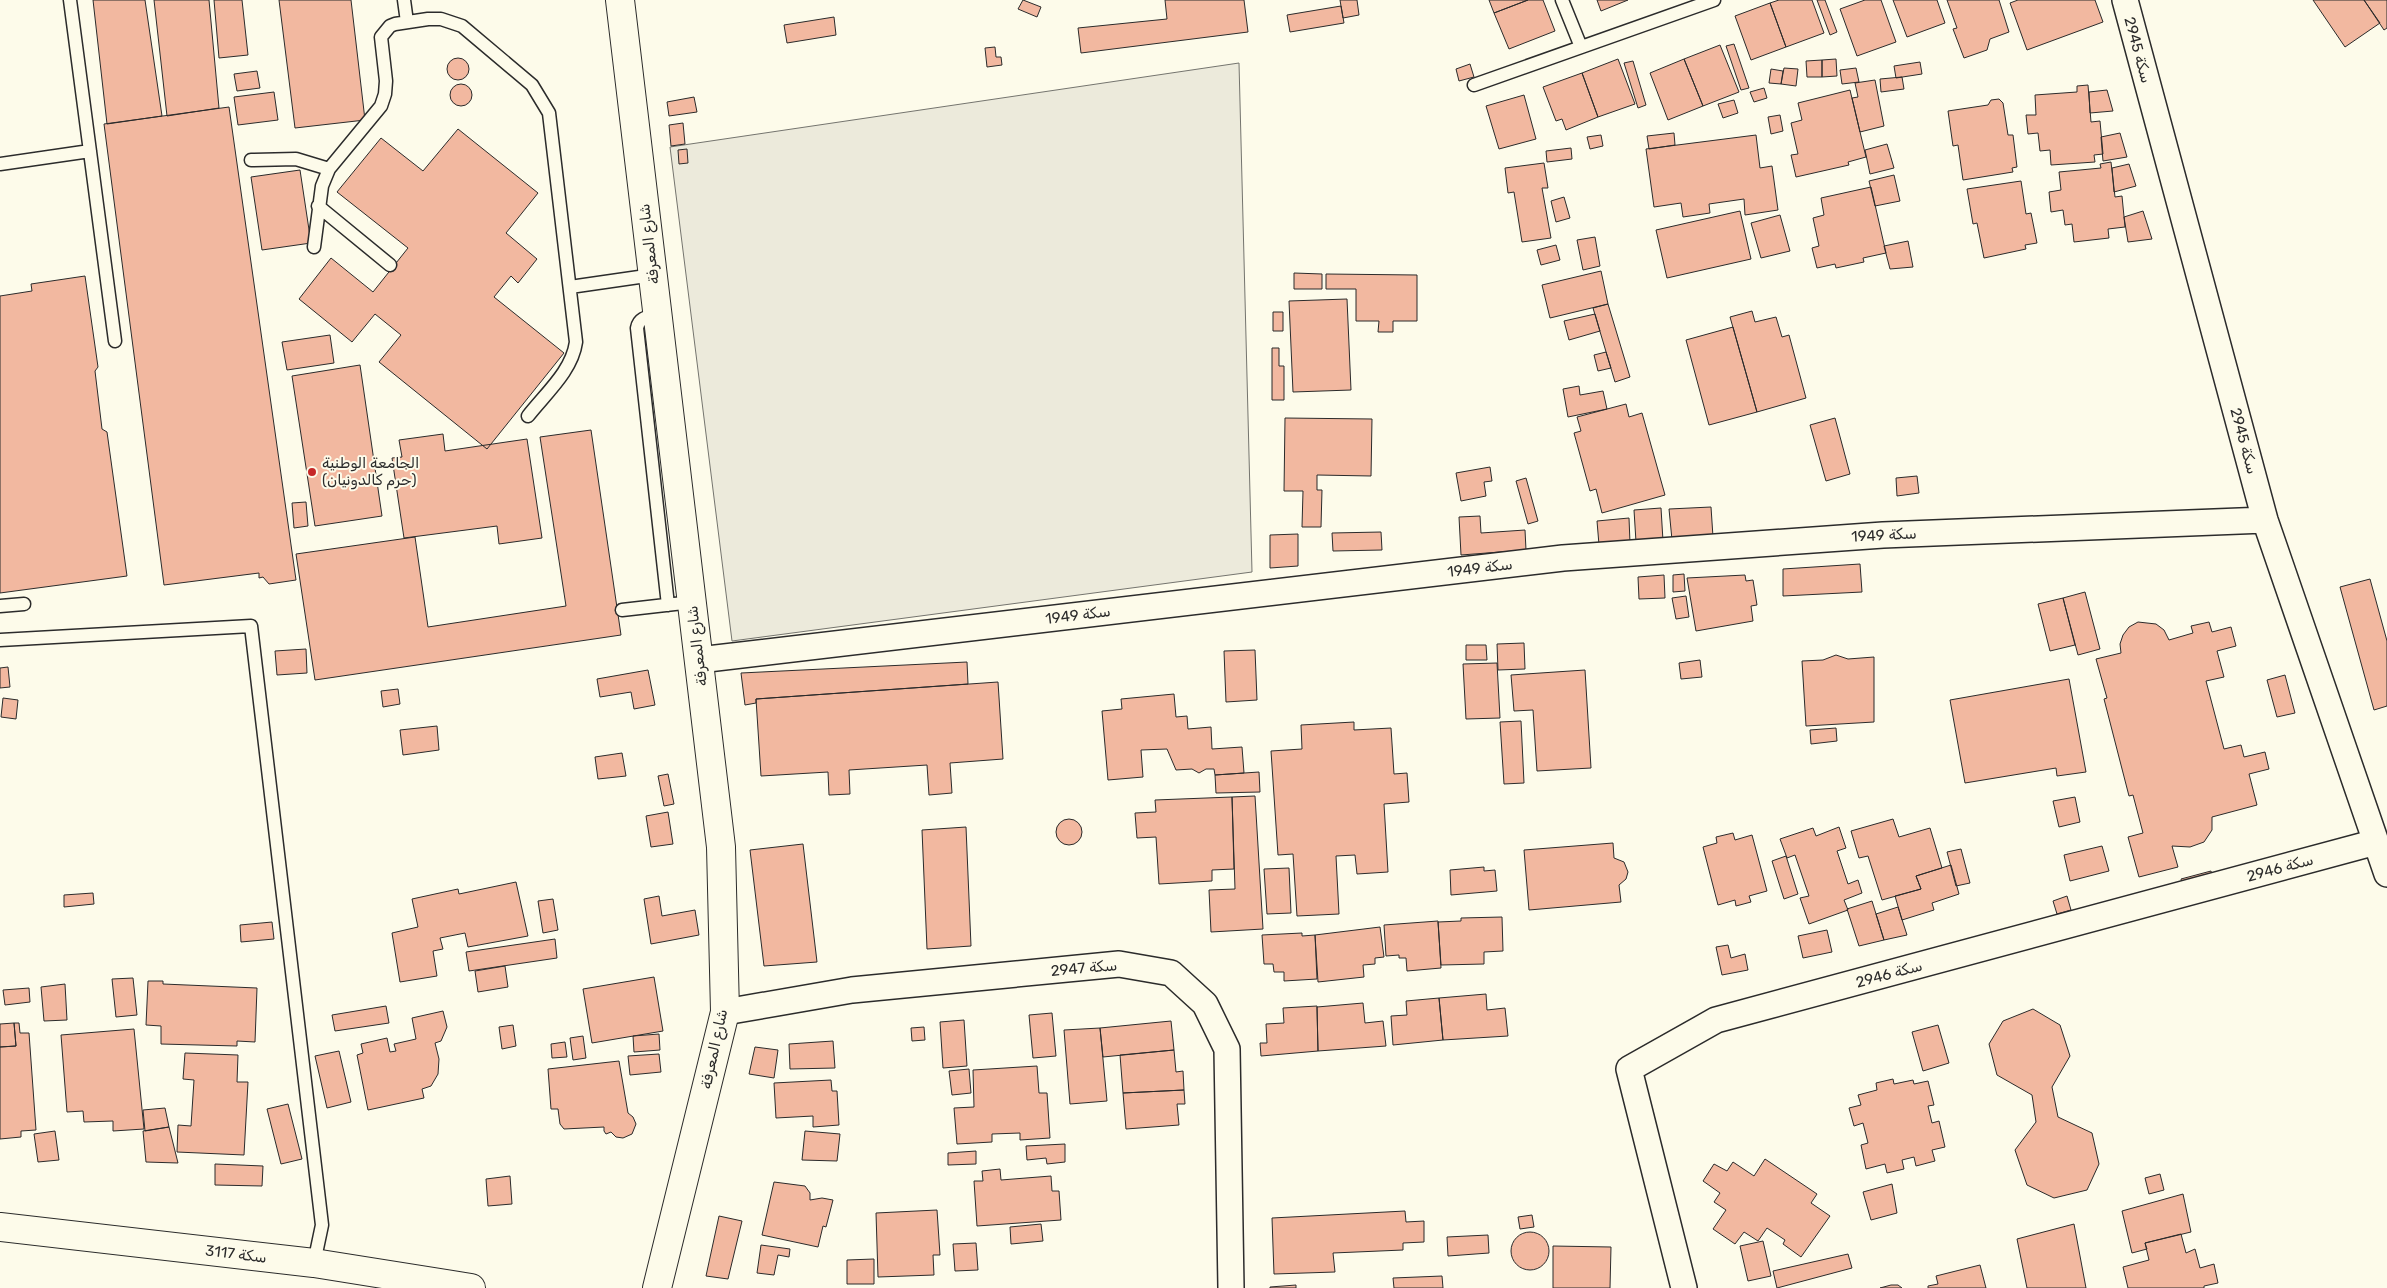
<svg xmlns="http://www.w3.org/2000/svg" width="2387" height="1288" font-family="Rubik,'Noto Naskh Arabic',sans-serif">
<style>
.parking{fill:#eceadb;stroke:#74746e}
.building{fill:#f2b8a0;stroke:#2b2b2b}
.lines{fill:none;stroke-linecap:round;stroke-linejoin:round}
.service-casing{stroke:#2b2b2b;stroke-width:15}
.minor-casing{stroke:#2b2b2b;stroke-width:28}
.tertiary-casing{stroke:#2b2b2b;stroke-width:30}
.service{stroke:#fdfbea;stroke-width:12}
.minor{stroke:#fdfbea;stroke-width:25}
.tertiary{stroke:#fdfbea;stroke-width:28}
.poi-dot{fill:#c62828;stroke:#fdfbea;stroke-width:2}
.labels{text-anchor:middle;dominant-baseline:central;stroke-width:4;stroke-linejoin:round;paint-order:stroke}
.street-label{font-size:15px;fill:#2b2b2b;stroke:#fdfbea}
.poi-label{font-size:15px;fill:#2b2b2b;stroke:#fdfbea;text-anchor:start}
</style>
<rect width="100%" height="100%" fill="#fdfbea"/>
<path class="parking" d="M1239,63L1252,572L732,641L670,147Z"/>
<path class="building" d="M93,0H145L162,116L107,124Z
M154,0H209L219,108L167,116Z
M214,0H242L248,55L219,58Z
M279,0H351L365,120L295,128Z
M1023,0L1041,7L1037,17L1018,9Z
M1165,0H1244L1248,32L1081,53L1078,28L1167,19Z
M1340,0H1357L1359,15L1343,18Z
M1489,0H1528L1494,13Z
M1528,0H1543L1555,31L1509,49L1494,13Z
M1597,0H1628L1601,11Z
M1779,0H1812L1824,33L1786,47L1770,3Z
M1817,0H1825L1837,32L1830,35Z
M1865,0H1881L1896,42L1857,56L1840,9Z
M1893,0H1937L1945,23L1907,37Z
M1947,0H1999L2009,32L1990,39L1987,50L1964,58L1953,29L1957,28Z
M2018,0H2095L2103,22L2027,50L2010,3Z
M2313,0H2364L2380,23L2345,47Z
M2364,0H2387V28L2384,30Z
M1770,3L1786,47L1751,60L1735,16Z
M1341,6L1344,23L1290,32L1287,15Z
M834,17L836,35L787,43L784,25Z
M1734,44L1749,88L1741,90L1726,46Z
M1720,45L1739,92L1703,106L1684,59Z
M995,47L996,57H1001L1002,65L987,67L985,48Z
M447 69a11 11 0 1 1 22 0a11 11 0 1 1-22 0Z
M1618,59L1635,104L1598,117L1582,73Z
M1684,59L1703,106L1668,120L1650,73Z
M1836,59L1837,76L1822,77V60Z
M1822,60V77H1807L1806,61Z
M1633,61L1646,105L1638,108L1624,63Z
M1920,62L1922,74L1896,78L1894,66Z
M1470,64L1474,77L1459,81L1456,69Z
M1784,68L1798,69L1796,86L1781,84Z
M1856,68L1859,82L1842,84L1840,70Z
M1771,69L1783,71L1781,84L1769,83Z
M257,71L260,88L237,91L234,74Z
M1582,73L1598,117L1566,130L1562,119L1556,121L1543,87Z
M1902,77L1904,89L1881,92L1880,79Z
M1875,80L1884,126L1860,132L1852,98L1858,97L1855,83Z
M450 95a11 11 0 1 1 22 0a11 11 0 1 1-22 0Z
M2088,85L2091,122L2100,121L2103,154L2094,155L2095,162L2051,165L2050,150L2040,151L2038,133L2028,134L2026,115H2036L2035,95L2077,92V86Z
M1764,88L1767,98L1754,102L1750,92Z
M1850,90L1866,157L1848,162L1849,165L1796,177L1791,155L1798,154L1791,123L1802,120L1798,103Z
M2107,90L2113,111L2090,113L2089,92Z
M274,92L278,120L238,125L234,97Z
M1524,95L1536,139L1499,149L1486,106Z
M694,97L697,112L669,116L667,102Z
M1999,99L2003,103L2008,135H2013L2017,167L2012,168L2013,172L1963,180L1958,145L1953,146L1948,111L1988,105L1991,100Z
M1734,100L1738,113L1723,118L1718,104Z
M229,107L296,580L269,584L263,577L259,578V573L164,585L104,124Z
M1780,115L1783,131L1771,134L1768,117Z
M683,123L685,144L671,146L669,125Z
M458,129L538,193L506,233L537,259L518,283L511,276L494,297L564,353L487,449L379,362L401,335L375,314L352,342L299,299L331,258L373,292L408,248L337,192L381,138L423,171Z
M1674,133L1675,145L1649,149L1647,136Z
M2120,133L2127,157L2103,161L2101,137Z
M1601,135L1603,146L1590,149L1587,137Z
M1756,135L1760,168L1772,166L1778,210L1745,215L1744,199L1709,204L1710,213L1683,217L1681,203L1654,207L1646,149Z
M1887,144L1894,168L1870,174L1865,150Z
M1571,148L1572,159L1547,162L1546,151Z
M687,149L688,163L679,164L678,150Z
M2111,162L2115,197L2122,196L2125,227L2108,229L2109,238L2074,242L2072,224L2065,225L2063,210L2051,212L2049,192L2061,190L2059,172L2101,168L2100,164Z
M1544,163L1548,188H1542L1551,238L1522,242L1514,192L1508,193L1505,168Z
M2129,164L2136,186L2114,192L2112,168Z
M300,170L311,243L262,250L251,177Z
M1894,175L1900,201L1875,206L1869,181Z
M2021,181L2026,214L2031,213L2037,243L2025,245L2026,249L1984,258L1977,223L1973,224L1967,189Z
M1871,187L1886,253L1863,258L1864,262L1836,268L1835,264L1817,268L1812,248L1819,246L1813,218L1824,215L1821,198Z
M1564,197L1570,218L1556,222L1551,201Z
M1740,211L1751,259L1667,278L1656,230Z
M2143,211L2152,239L2128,242L2124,217Z
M1780,215L1790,251L1761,258L1751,223Z
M1595,237L1600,266L1583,270L1577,240Z
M1908,241L1913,267L1890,269L1884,246Z
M1556,245L1560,260L1541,265L1537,250Z
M1601,271L1608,304L1550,318L1542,285Z
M1294,273L1322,274V289H1294Z
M1326,274L1417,275V321H1393V332H1378L1379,321H1356V289H1326Z
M85,276L98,367L95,371L102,429L107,432L127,576L0,593V296L32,291L31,284Z
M1347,299L1351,390L1293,392L1289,301Z
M1608,304L1630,377L1615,382L1593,308Z
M1752,311L1755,322L1776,317L1782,337L1789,335L1806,398L1757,412L1730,317Z
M1273,312H1283V331H1273Z
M1595,314L1600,331L1569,340L1564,321Z
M1733,327L1757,412L1709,425L1686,340Z
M330,335L334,363L287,370L282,342Z
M1272,348H1279V366H1284V400H1272Z
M1606,352L1611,368L1598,371L1594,355Z
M360,365L382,516L315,526L292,376Z
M1579,386L1580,395L1603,391L1607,409L1568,417L1563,389Z
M1626,404L1629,417L1642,413L1665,495L1602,513L1596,489L1590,491L1574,433L1581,431L1577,417Z
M1285,418L1372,419L1371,476L1317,475V490H1322L1321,527H1302L1303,491H1284Z
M1835,418L1850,474L1826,481L1810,425Z
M591,430L621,635L315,680L296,554L415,537L428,627L566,606L540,437Z
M443,434L445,451L527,439L542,538L499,544L497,526L404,538L392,458L402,457L399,440Z
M1490,467L1492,481L1484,482L1486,496L1461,501L1456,473Z
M1917,476L1919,493L1897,496L1896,478Z
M1526,478L1538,521L1528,524L1516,481Z
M306,502L308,526L294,528L292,503Z
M1711,507L1713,537L1672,540L1669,509Z
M1661,508L1663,541L1636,542L1634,510Z
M1480,516L1481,533L1525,530L1526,550L1461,555L1459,517Z
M1629,518L1630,543L1599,545L1597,521Z
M1381,532L1382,550L1333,551L1332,533Z
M1298,534V566L1270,568V535Z
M1860,564L1862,592L1783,596V569Z
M1684,574L1685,591L1673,592V575Z
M1664,575L1665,598L1639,599L1638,577Z
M1745,575L1746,581L1753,580L1757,605L1751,606L1753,621L1696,631L1687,578Z
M2370,579L2387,641V706L2374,710L2340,587Z
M2085,592L2100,649L2078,655L2063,598Z
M1686,596L1689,617L1676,619L1672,598Z
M2063,598L2075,645L2050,651L2038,604Z
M2138,622L2156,624L2164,630L2169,640L2193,633L2191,626L2209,622L2212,632L2231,627L2236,646L2217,651L2224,677L2206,681L2224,749L2241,745L2244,757L2265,752L2269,769L2249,774L2257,805L2212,817V830L2204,842L2190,847L2172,846L2178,867L2139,877L2128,837L2143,833L2133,795L2129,796L2104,699L2107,698L2096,659L2121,653L2120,644L2123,635L2129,627Z
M1524,643L1525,669L1498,670L1497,644Z
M1466,645H1486L1487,660H1466Z
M306,649L307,673L277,675L275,651Z
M1255,650L1257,700L1226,702L1224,651Z
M1836,655L1848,659L1874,657V722L1806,726L1802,661L1823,660Z
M1700,660L1702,677L1681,679L1679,663Z
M967,662L968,684L756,699V703L745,705L741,673Z
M1497,663L1500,718L1466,719L1463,664Z
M8,667L10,687L0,688V668Z
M648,670L655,705L634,709L631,692L600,697L597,679Z
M1585,670L1591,768L1537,771L1533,710L1514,711L1511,675Z
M2285,675L2295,713L2277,717L2267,680Z
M2069,679L2086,772L2057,776L2056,768L1965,783L1950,700Z
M998,682L1003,759L950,763L952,793L929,795L927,765L849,770L850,794L829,795L828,772L761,776L756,699Z
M398,689L400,704L383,707L381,691Z
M1174,694L1176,717L1187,716L1188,729L1211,727L1212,749L1242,747L1244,773L1215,775L1214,769H1206L1199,773L1192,769L1176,770L1167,749L1141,750L1143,777L1108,780L1102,711L1122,709L1121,699Z
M3,698L18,700L16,719L1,717Z
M1521,721L1524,783L1504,784L1500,722Z
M1354,722V730L1391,728L1394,774L1407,773L1409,802L1384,804L1388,872L1357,874L1355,855L1336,856L1339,914L1297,916L1293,854L1278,855L1271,751L1302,749L1301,725Z
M437,726L439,750L403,755L400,730Z
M1836,728L1837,741L1811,744L1810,730Z
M622,753L626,776L598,779L595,757Z
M1259,772L1260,792L1216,793L1215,775Z
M668,774L674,804L664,806L658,776Z
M1255,796L1263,929L1211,932L1209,890L1235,889L1232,797Z
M1232,797L1234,869L1212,870V881L1159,884L1156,837L1137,838L1135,813L1156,812L1155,800Z
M2075,797L2080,822L2059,827L2053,801Z
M668,812L673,844L651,847L646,816Z
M1893,819L1899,837L1930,828L1942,868L1916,876L1921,889L1882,900L1868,856L1859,858L1851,831Z
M1056 832a13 13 0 1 1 26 0a13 13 0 1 1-26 0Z
M966,827L971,946L927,949L922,830Z
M1839,827L1846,848L1837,851L1848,884L1858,880L1862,893L1844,900L1848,910L1809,924L1800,898L1809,896L1795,855L1787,858L1780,839L1813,828L1816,836Z
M1733,833L1735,840L1752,835L1767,891L1749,896L1751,902L1736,906L1735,900L1718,905L1703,847L1717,843L1716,837Z
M1613,843L1614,858L1624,862L1628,872L1626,879L1619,885L1621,902L1529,910L1524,850Z
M803,844L817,962L764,966L750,850Z
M2102,846L2109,871L2070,881L2064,855Z
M1961,849L1970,883L1956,886L1947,852Z
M1786,856L1798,894L1784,899L1772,861Z
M1951,865L1959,894L1932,903L1934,910L1902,920L1895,896L1921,889L1916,876Z
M1484,867V871L1495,870L1497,891L1451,895L1450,870Z
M1289,868L1291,913L1267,914L1264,869Z
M2211,871L2215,887L2185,895L2181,879Z
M516,882L528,936L468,947L465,933L440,938L443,949L433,951L437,976L400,982L392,933L418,927L412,899L458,889L459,894Z
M93,893L94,904L64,907V895Z
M659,896L662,916L695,910L699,935L651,944L644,899Z
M2067,896L2071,910L2057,914L2053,901Z
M553,899L558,930L543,933L538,901Z
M1872,901L1884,940L1859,946L1847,909Z
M1898,907L1907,935L1884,940L1876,914Z
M1502,917L1503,951L1484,952V964L1441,965L1438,922L1461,921V918Z
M1438,921L1441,968L1407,971L1406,958H1399V955L1386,956L1384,925Z
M272,922L274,939L241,942L240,925Z
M1380,927L1384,957L1375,958V964L1363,965L1364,977L1318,982L1315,935Z
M1827,930L1832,952L1803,958L1798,936Z
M1302,933V936L1315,935L1317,979L1284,981V972H1274L1273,964H1264L1262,935Z
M555,939L557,958L469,971L466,952Z
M1728,945L1731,958L1745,954L1748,970L1722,975L1716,947Z
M505,966L508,987L478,992L475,971Z
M654,977L663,1031L592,1043L583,989Z
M133,978L137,1015L116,1017L112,979Z
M148,981H163V984L257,988L255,1042L237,1041V1046L161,1044V1026L146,1025Z
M65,984L67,1020L44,1021L41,987Z
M29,988L30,1002L5,1005L3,990Z
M1486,994L1487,1010L1505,1008L1508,1036L1443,1040L1439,998Z
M1439,998L1443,1040L1393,1045L1391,1016L1407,1015L1406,1001Z
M1363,1003L1365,1023L1383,1021L1386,1046L1318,1051L1317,1007Z
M386,1006L389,1023L335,1031L332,1015Z
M1317,1006L1318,1051L1261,1056L1260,1043H1267L1266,1024L1284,1023L1283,1008Z
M2033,1009L2060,1025L2070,1056L2052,1087L2058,1117L2092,1133L2099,1164L2087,1190L2054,1198L2027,1185L2015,1150L2036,1122L2032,1095L1997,1075L1989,1044L2003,1021Z
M443,1011L447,1027L441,1041L435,1043L439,1059L438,1074L431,1086L422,1089L424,1098L368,1110L357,1055L363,1053L361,1044L387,1038L390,1052L396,1051L394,1044L416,1039L412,1018Z
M1052,1013L1056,1056L1033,1058L1029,1015Z
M964,1020L967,1066L943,1068L940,1022Z
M1171,1021L1174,1050L1103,1057L1100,1028Z
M14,1023L16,1046L0,1047V1024Z
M14,1023H19L20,1033H29L36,1130L21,1131V1137L0,1139V1047L16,1046Z
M513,1025L516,1046L502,1049L499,1027Z
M1938,1025L1949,1063L1923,1071L1912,1032Z
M924,1027L925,1040L912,1041L911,1028Z
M1100,1028L1107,1101L1070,1104L1064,1030Z
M134,1029L144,1129L113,1131V1121L84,1122L83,1111L67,1112L61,1035Z
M659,1034L660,1050L634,1052L633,1036Z
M583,1036L586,1058L573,1060L570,1038Z
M833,1041L835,1068L790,1069L789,1044Z
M565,1042L567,1057L552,1058L551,1044Z
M755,1047L778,1050L774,1078L749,1074Z
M1174,1050L1176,1072L1183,1071L1184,1090L1123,1093L1120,1055Z
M339,1051L351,1102L327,1108L315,1056Z
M185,1053L238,1055L237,1082H248L244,1155L177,1152L178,1125L191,1126L194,1080L183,1079Z
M659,1054L661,1072L630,1075L628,1056Z
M619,1061L628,1113L633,1117L636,1124L632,1134L623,1138L616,1137L611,1132L606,1134L604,1131V1127L564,1129L560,1124L558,1109H551L548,1069Z
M1037,1066L1039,1093H1047L1050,1138L1020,1140V1133L992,1134V1142L957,1144L954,1108L974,1107L973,1070Z
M969,1069L971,1093L952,1095L949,1071Z
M1893,1079L1894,1084L1913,1080L1914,1084L1928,1081L1934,1105L1928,1106L1932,1123L1939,1121L1945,1147L1932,1150L1935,1161L1916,1166L1914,1157L1902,1160L1904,1169L1887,1173L1885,1164L1866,1169L1861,1145L1868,1143L1863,1123L1854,1126L1849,1108L1861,1105L1858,1095L1877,1090L1876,1083Z
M831,1080L832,1091H837L839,1125L813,1127V1116L776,1118L774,1083Z
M1184,1090L1185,1104H1177L1179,1125L1126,1129L1123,1093Z
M288,1104L302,1159L281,1164L267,1109Z
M165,1108L169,1127L145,1131L143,1110Z
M169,1127L178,1163L146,1162L143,1131Z
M55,1131L59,1160L38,1162L34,1134Z
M805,1131L840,1134L837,1161L802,1160Z
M1065,1144V1162L1047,1164L1046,1158L1027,1160L1026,1146Z
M976,1151V1164L948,1165V1153Z
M1765,1159L1817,1194L1811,1203L1830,1216L1801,1257L1783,1244L1785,1240L1767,1228L1758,1241L1744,1232L1735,1244L1713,1229L1726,1210L1714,1202L1720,1193L1703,1181L1714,1164L1727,1171L1733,1162L1754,1176Z
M215,1164L263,1166L262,1186L215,1185Z
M1000,1169L1001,1180L1051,1176L1052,1191H1059L1061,1220L977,1226L974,1181H983L982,1171Z
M2160,1174L2164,1190L2149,1194L2145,1178Z
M510,1176L512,1204L488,1206L486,1179Z
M774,1182L805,1186L810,1193V1200L822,1198L833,1200L826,1227L823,1226L818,1247L762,1235Z
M1892,1184L1897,1213L1871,1220L1863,1192Z
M2183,1194L2191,1232L2145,1243L2147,1249L2132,1253L2122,1211Z
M937,1210L940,1255H933L934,1275L878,1277L876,1213Z
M1405,1211L1406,1222L1424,1221V1242L1403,1243V1250L1333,1253L1335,1272L1274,1274L1272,1218Z
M1532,1215L1534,1227L1520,1229L1518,1217Z
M719,1216L742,1221L728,1279L706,1276Z
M1041,1224L1043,1241L1011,1244L1010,1227Z
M2074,1224L2086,1288H2027L2017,1239Z
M1511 1251a19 19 0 1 1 38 0a19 19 0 1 1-38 0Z
M2181,1234L2186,1253L2195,1249L2200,1268L2214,1264L2218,1283L2204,1286V1288H2128L2123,1267L2149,1260L2145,1243Z
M1488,1235L1489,1253L1448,1256L1447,1237Z
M1763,1241L1771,1276L1748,1281L1740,1246Z
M976,1243L978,1270L955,1271L953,1244Z
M761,1245L790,1249L789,1257L778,1255L774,1275L757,1273Z
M1553,1246L1611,1247L1610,1288H1553Z
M1848,1254L1852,1268L1777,1288L1773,1271Z
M874,1259V1284H847V1260Z
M1980,1265L1986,1288H1928V1286L1938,1284L1936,1276Z
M1442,1276L1443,1288H1394L1393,1278Z
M1296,1285V1288H1270V1287Z
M1891,1285H1898L1902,1288H1880Z"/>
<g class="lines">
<defs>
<path id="service" d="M70,0L115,341
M404,0L407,22
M1562,0L1581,47
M1474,85L1714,0
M251,160L296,159L329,169
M0,164L90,151
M318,206L390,265
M314,247L322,186L329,169L381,106L385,94L386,81L381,37L390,26L395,24L428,19H441L462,26L532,85L549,113L576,342C572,371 546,393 528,416
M570,287L653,275
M657,315C648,317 639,317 637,328L668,605
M0,606L24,604
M622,610L692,602
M0,640L251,626L322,1225L314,1263"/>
<path id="minor" d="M2125,0L2265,520L2387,874
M699,660L1563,558L1883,535L2265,520
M725,1012L852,990L1119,964L1171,973L1205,1004L1227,1049L1231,1288
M1684,1288L1629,1069L1716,1020L2376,842"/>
<path id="tertiary" d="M620,0L721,847L725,1012L657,1288
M0,1227L314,1263L471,1288"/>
</defs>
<use href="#service" class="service-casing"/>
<use href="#minor" class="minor-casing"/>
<use href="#tertiary" class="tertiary-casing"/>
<use href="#service" class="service"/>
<use href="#minor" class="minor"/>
<use href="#tertiary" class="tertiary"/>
</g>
<circle class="poi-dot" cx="312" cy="472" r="5"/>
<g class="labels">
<g class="street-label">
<text transform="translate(2138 50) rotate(75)">سكة 2945</text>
<text transform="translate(649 244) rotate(-97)">شارع المعرفة</text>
<text transform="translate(2244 441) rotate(75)">سكة 2945</text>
<text transform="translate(1884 535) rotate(-3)">سكة 1949</text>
<text transform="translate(1480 568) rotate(-7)">سكة 1949</text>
<text transform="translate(1078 615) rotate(-7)">سكة 1949</text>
<text transform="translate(697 646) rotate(-97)">شارع المعرفة</text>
<text transform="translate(2280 868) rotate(-15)">سكة 2946</text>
<text transform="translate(1084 968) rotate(-5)">سكة 2947</text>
<text transform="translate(1889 974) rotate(-15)">سكة 2946</text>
<text transform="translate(714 1049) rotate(-78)">شارع المعرفة</text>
<text transform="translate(236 1254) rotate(7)">سكة 3117</text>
</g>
<g class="poi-label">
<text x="322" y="463">الجامعة الوطنية<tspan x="322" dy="17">(حرم كالدونيان)</tspan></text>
</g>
</g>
</svg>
